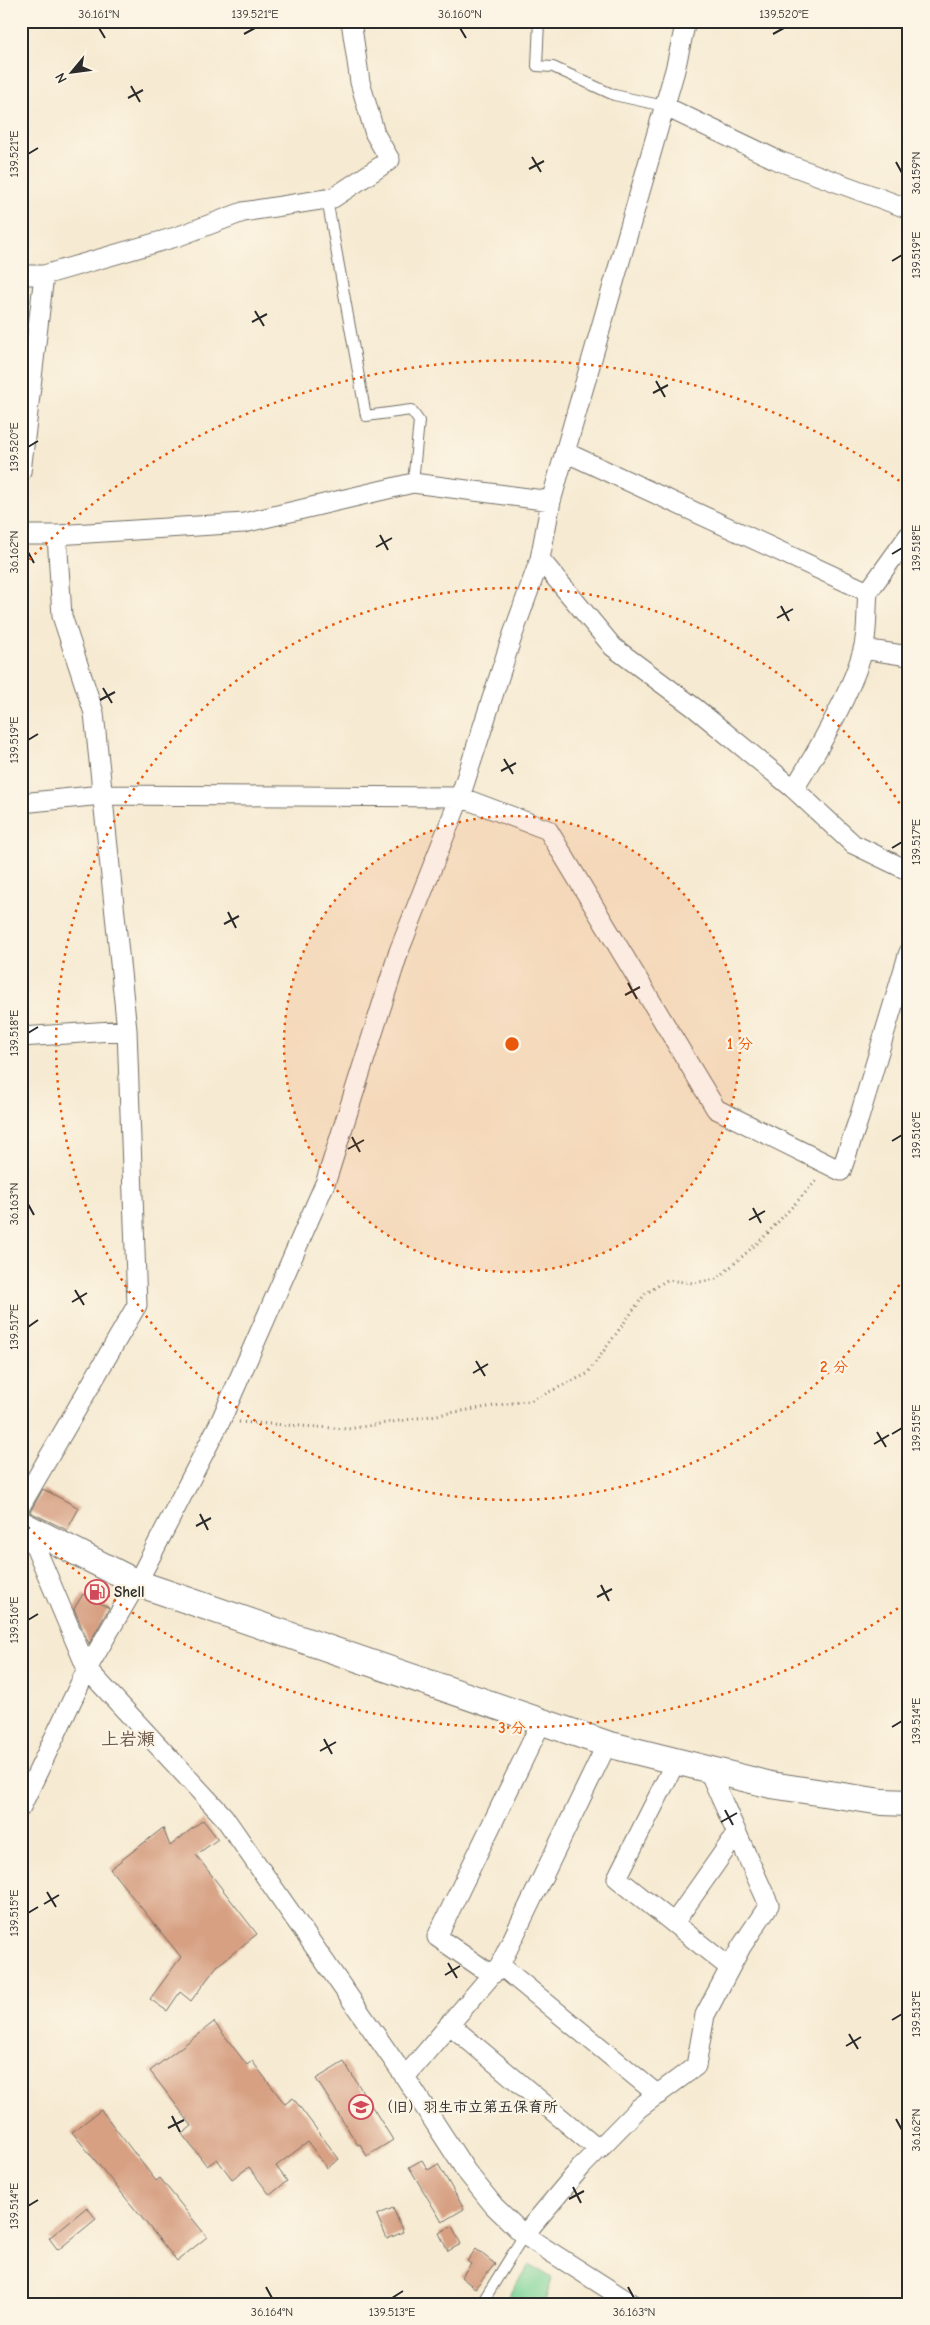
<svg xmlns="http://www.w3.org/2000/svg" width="930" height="2325" font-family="'Comic Neue','Klee One',sans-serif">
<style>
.green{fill:#7bd398;stroke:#537f62}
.building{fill:#d7a083}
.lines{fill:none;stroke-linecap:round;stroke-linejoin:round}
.lane-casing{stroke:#726e65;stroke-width:12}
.street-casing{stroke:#726e65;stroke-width:21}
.secondary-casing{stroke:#726e65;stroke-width:28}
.path{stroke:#726e65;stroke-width:3;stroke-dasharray:1 4;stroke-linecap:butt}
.lane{stroke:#fff;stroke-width:10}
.street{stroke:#fff;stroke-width:19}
.secondary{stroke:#fff;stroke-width:26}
.ticks{fill:none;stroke:#2b2b2b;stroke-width:2}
.ring{fill:none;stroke:#e8590c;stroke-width:2.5;stroke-dasharray:2.5 5}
.labels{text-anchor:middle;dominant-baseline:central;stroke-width:4.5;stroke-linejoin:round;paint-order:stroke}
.poi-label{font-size:15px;font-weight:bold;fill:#2b2b2b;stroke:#fcf5e5;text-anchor:start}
.quarter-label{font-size:18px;font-weight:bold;fill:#67544a;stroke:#fcf5e5}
.centre{fill:#e8590c;stroke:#fcf5e5;stroke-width:2.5}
.ring-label{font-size:15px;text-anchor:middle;font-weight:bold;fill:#e8590c;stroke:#fcf5e5;stroke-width:4.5;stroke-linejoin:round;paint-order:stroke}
.neatline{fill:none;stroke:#2b2b2b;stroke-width:2}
.ticks-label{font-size:12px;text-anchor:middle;fill:#2b2b2b}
</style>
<rect width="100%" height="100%" fill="#fcf5e5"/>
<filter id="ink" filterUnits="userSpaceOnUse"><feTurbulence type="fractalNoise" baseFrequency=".02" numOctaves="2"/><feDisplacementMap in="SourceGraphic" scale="10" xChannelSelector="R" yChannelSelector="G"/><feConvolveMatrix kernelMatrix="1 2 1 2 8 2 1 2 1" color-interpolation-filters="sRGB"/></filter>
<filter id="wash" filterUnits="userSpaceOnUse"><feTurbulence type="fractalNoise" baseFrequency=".0096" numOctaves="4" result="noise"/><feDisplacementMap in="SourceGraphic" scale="20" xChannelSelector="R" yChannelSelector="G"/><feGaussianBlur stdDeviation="1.12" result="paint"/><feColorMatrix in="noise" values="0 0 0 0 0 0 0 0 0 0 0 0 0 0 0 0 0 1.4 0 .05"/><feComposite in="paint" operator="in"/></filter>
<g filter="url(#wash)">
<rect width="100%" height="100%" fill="#f6ead2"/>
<path class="green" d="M529,2264L552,2278L544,2304H503Z"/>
<g id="blocks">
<path class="building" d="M43,1489L79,1508L67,1530L30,1512Z
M83,1594L109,1608L89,1644L74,1609Z
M203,1820L218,1839L196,1855L257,1934L217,1966L191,2001L180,1992L167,2011L150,1999L181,1957L110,1869L163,1828L170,1846Z
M214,2022L247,2065L252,2061L285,2104L293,2098L339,2159L327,2168L308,2142L276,2166L287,2181L270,2195L249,2167L232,2179L217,2159L207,2166L182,2134L192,2126L150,2071Z
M344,2062L393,2140L367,2156L360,2144L358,2145L316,2079Z
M101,2110L156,2181L160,2178L207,2237L177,2261L72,2132Z
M422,2160L428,2170L438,2164L464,2209L442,2222L409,2167Z
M87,2207L96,2219L58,2250L49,2238Z
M393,2208L403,2232L387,2239L377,2215Z
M452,2226L461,2244L448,2251L439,2233Z
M476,2249L495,2264L475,2288L461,2277L471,2264L467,2261Z"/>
</g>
</g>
<g filter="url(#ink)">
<use href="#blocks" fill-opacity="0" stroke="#726e65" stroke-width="1"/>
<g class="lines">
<defs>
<path id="lane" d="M539,21L537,66L553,67L614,95L664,106
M327,199L366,416L411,410L419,421L413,483
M485,2298L524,2235"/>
<path id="street" d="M664,106L779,161L909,209
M21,275H44L179,236L243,212L333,198L390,160L375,134L360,82L351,21
M565,452L868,592L909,535
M21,472L44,275
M21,535H57L244,523L413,483L551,501
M540,559L613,647L695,708L794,789L853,844L909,871
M863,649L909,656
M794,789C818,750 851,694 863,650C868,632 866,611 868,592
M21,803L102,795L460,797L548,830L716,1109L841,1171L859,1118L909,952
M21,1037L127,1030
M21,1505L137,1305L127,1030L94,713L62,616L57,535
M27,1527L87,1669L224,1817L405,2077L466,2171L494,2206L524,2235L632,2304
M676,1761L617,1878L730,1968
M21,1807L87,1669L137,1583L221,1420L326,1181L399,951L460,797L512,637L540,559L551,501L675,70L686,21
M674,1923L737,1833
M500,1965L658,2095
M492,1975L437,1937L542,1721
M449,2024L599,2150
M405,2077L500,1965L607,1744
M524,2235L582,2166L639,2108L696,2066L705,2015L741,1947L769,1905L708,1769"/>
<path id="secondary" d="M21,1524L137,1583L607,1744L771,1785L882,1802L909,1803"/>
</defs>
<use href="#lane" class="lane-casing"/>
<use href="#street" class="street-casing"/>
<use href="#secondary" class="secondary-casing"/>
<path class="path" d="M239,1422L348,1429L532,1400L587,1374L645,1294L667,1280L693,1283L717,1279L763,1238L818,1179"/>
<use href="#lane" class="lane"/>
<use href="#street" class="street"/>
<use href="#secondary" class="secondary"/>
</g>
</g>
<path class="ticks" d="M99,28L105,38M460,28L466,38M244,34L255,28M773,34L784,28M131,86L140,102M128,98L143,90M28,154L38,148M532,157L541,172M896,162L902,173M529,169L544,161M892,261L902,255M255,311L264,326M252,322L267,314M656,381L665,397M653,393L668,385M28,447L38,441M380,535L388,550M376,547L392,538M28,552L34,563M892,554L902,548M781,606L789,621M777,618L793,609M103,688L112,703M100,700L115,692M28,740L38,734M504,759L513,774M501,771L516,763M892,848L902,842M228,912L236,928M224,924L239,916M628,983L637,999M625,995L640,987M28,1033L38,1027M352,1137L360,1152M892,1141L902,1135M348,1149L364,1140M28,1204L34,1215M753,1208L761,1223M749,1220L765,1211M75,1290L84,1305M72,1302L87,1293M28,1327L38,1320M476,1361L485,1376M473,1373L488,1364M877,1432L886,1447M892,1434L902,1428M874,1444L889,1435M200,1514L208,1530M196,1526L211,1518M601,1585L609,1601M597,1597L612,1589M28,1620L38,1614M892,1727L902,1721M324,1739L332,1754M320,1751L336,1742M725,1810L733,1825M721,1822L737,1813M47,1892L56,1907M44,1904L59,1895M28,1913L38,1907M448,1963L457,1978M445,1975L460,1966M892,2020L902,2014M849,2034L858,2049M846,2046L861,2037M172,2116L180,2132M896,2119L902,2130M168,2128L184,2120M573,2187L581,2203M569,2199L584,2191M28,2206L38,2200M266,2287L272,2298M628,2287L634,2298M392,2298L403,2291"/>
<circle cx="512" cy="1044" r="228" fill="#e8590c" fill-opacity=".12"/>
<g class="ring">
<circle cx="512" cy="1044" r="228"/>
<path d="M907 1272A456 456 0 1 1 907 816"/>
<path d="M904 1604A684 684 0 0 1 24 1523M24 565A684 684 0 0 1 904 484"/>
</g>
<defs>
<symbol id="fuel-ring" viewBox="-11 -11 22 22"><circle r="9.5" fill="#fcf5e5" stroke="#d1495b" stroke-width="1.5"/><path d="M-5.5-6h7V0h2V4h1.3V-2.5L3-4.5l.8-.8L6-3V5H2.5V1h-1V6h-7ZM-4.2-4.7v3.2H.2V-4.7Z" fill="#d1495b"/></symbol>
<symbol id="school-ring" viewBox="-11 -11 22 22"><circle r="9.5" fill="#fcf5e5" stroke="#d1495b" stroke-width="1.5"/><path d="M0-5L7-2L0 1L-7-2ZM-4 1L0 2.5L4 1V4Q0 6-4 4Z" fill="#d1495b"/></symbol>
</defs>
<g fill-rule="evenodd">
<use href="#fuel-ring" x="83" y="1578" width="28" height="28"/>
<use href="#school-ring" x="347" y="2093" width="28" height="28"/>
</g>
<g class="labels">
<g class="poi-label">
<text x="114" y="1592">Shell</text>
<text x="378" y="2107">（旧）羽生市立第五保育所</text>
</g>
<g class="quarter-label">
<text x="128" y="1739">上岩瀬</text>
</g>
</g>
<circle cx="512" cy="1044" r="8" class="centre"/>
<g class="ring-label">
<text x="740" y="1049">1 分</text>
<text x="834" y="1372">2 分</text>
<text x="512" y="1733">3 分</text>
</g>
<rect width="930" height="2325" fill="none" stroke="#fcf5e5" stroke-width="55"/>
<g transform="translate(72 72) rotate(241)" stroke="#fcf5e5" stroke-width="4" paint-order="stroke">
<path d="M0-4L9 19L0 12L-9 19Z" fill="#2b2b2b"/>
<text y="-8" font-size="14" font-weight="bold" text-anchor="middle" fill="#2b2b2b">N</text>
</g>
<rect x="28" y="28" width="874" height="2270" class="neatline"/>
<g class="ticks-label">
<text x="99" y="18">36.161°N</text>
<text x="255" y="18">139.521°E</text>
<text x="460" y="18">36.160°N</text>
<text x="784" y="18">139.520°E</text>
<text transform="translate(14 154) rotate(-90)" y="4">139.521°E</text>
<text transform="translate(916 173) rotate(-90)" y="4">36.159°N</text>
<text transform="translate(916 255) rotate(-90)" y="4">139.519°E</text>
<text transform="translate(14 447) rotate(-90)" y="4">139.520°E</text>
<text transform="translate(916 548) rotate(-90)" y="4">139.518°E</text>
<text transform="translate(14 552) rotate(-90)" y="4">36.162°N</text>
<text transform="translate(14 740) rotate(-90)" y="4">139.519°E</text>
<text transform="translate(916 842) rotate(-90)" y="4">139.517°E</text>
<text transform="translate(14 1033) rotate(-90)" y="4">139.518°E</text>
<text transform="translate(916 1135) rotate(-90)" y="4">139.516°E</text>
<text transform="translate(14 1204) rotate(-90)" y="4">36.163°N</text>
<text transform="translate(14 1327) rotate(-90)" y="4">139.517°E</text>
<text transform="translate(916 1428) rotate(-90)" y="4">139.515°E</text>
<text transform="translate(14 1620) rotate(-90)" y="4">139.516°E</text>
<text transform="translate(916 1721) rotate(-90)" y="4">139.514°E</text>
<text transform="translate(14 1913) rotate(-90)" y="4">139.515°E</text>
<text transform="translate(916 2014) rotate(-90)" y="4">139.513°E</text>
<text transform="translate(916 2130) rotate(-90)" y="4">36.162°N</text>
<text transform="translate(14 2206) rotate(-90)" y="4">139.514°E</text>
<text x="272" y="2316">36.164°N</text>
<text x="392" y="2316">139.513°E</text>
<text x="634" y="2316">36.163°N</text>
</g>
</svg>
